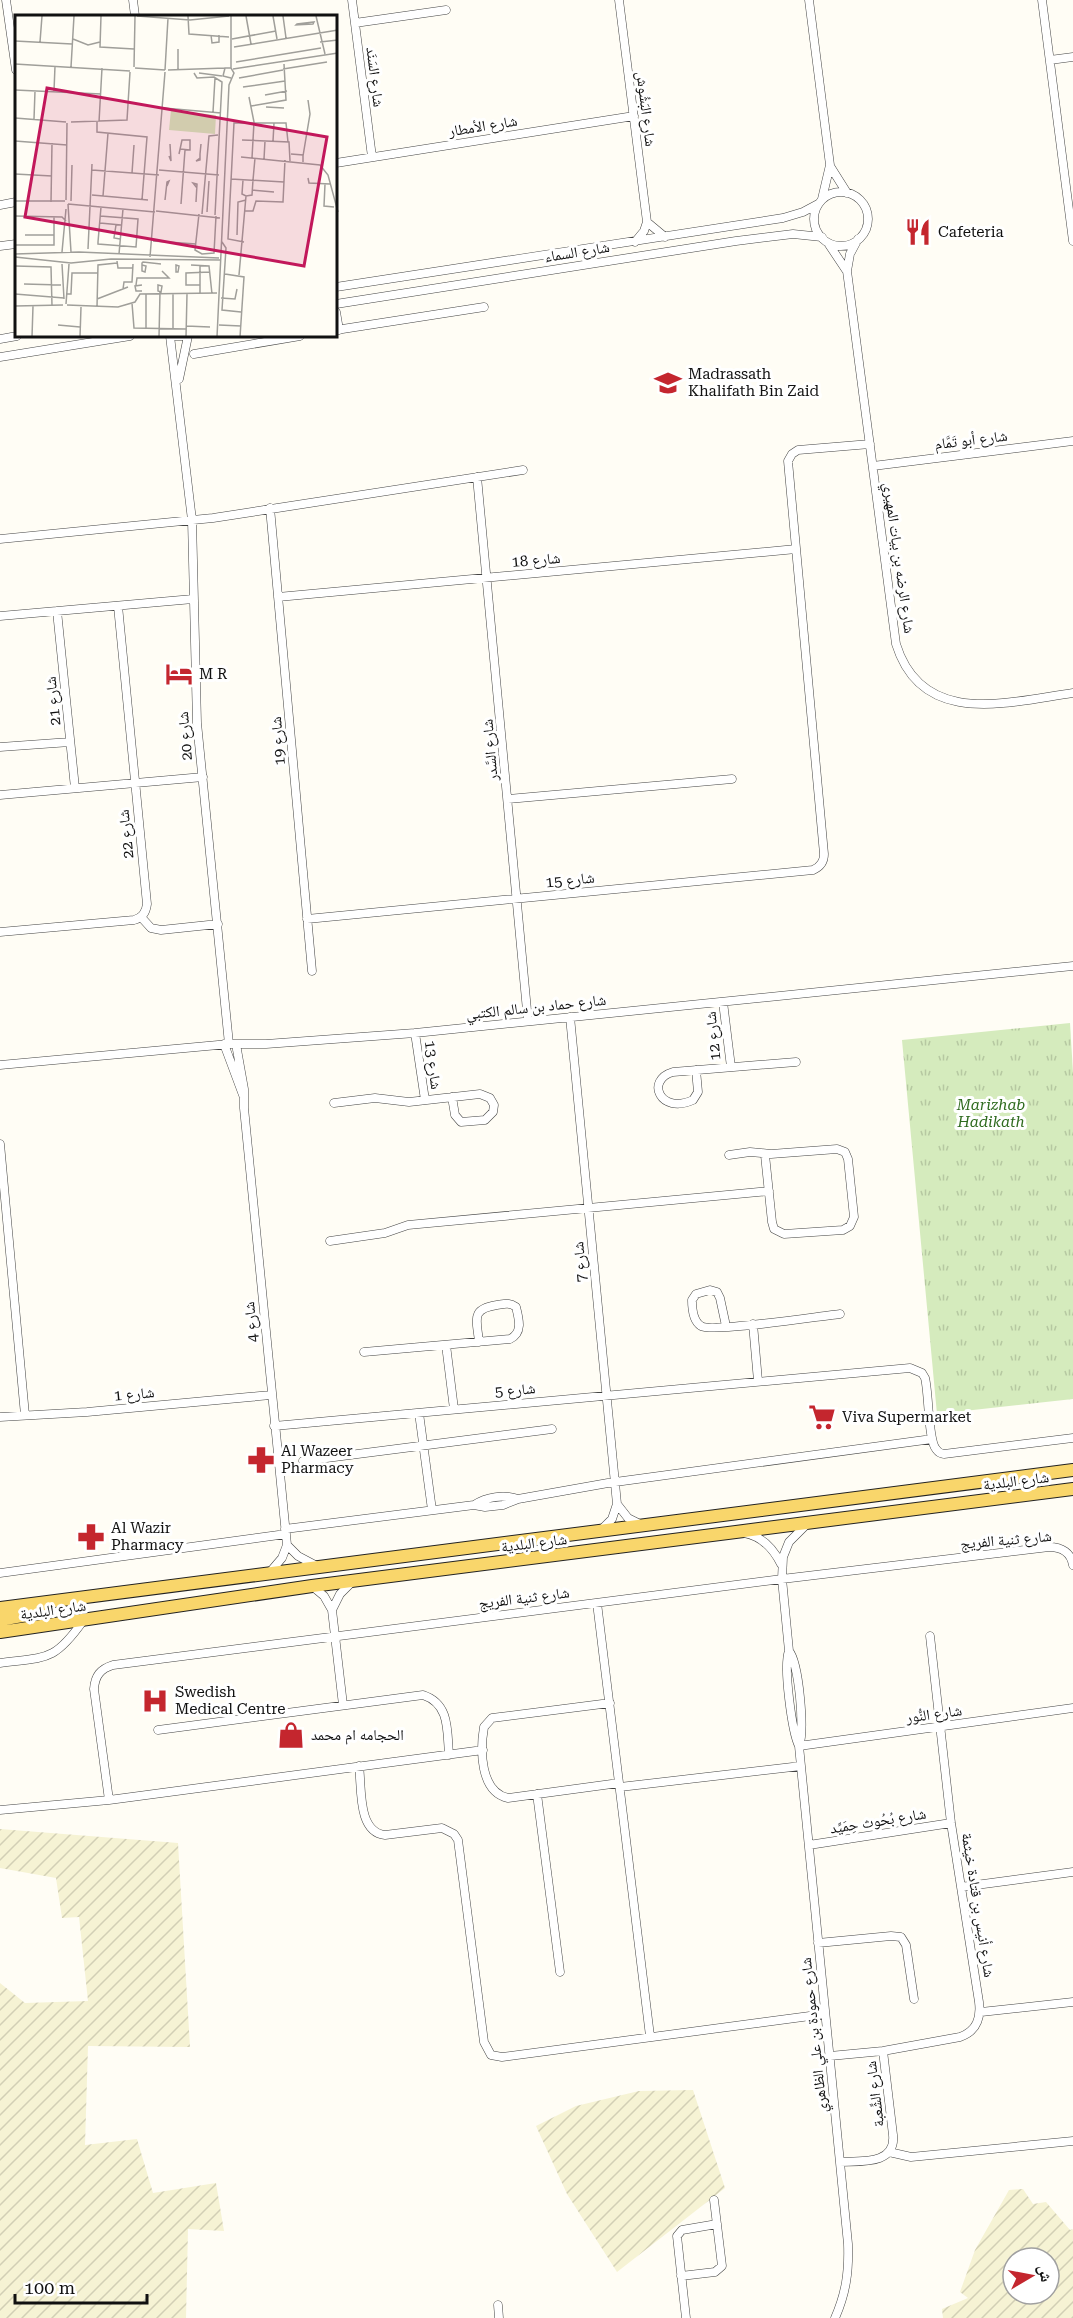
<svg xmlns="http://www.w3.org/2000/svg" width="1073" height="2318" font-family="'Roboto Serif','Noto Naskh Arabic',serif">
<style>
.farmland{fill:url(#farmland-furrows);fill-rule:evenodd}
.park{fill:url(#park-tufts)}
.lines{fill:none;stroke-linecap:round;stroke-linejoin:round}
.minor-casing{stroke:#444;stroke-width:9}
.primary-casing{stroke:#222;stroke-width:14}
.minor{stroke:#fff;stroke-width:8}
.primary{stroke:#f9d66b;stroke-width:12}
.labels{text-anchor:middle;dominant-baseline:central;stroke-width:6;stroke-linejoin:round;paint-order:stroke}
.street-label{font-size:15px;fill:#111;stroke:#fff}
.poi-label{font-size:15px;fill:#111;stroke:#fff;text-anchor:start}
.park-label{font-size:15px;font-style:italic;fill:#2f6b1f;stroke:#fff}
.inset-road{fill:none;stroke:#a09f9a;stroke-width:1.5}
.view{fill:#c2185b;fill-opacity:0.15;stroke:#c2185b;stroke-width:3}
.inset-edge{fill:none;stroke:#111;stroke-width:3}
</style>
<defs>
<pattern id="farmland-furrows" width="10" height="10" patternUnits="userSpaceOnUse" patternTransform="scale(1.5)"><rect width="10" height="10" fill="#f6f3d4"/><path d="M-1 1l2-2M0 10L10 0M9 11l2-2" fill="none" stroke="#d2cfb5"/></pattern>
<pattern id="park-tufts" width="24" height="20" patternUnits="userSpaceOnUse" patternTransform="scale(1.5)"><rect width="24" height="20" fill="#d5ebbd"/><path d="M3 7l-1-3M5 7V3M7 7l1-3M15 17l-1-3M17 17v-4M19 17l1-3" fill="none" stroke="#b6c8a1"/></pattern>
</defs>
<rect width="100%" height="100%" fill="#fffdf5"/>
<path class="farmland" d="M0,1829L178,1843L190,2047L88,2046L85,2145L137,2139L153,2193L216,2183L224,2231L188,2229L186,2318H0V1983L25,2003L88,2001L79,1917L62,1918L56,1878L0,1868Z
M693,2090L725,2188L617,2272L567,2194L536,2126L576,2106L639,2091Z
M1023,2189L1033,2204L1046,2202L1070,2230L1073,2229V2318H943L942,2309L968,2298L960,2292L975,2250L1009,2190ZM1013,2258H1049V2294H1013Z"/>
<path class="park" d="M1070,1023L1073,1073V1399L937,1414L902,1040Z"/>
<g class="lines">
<defs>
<path id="minor" d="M6,0L16,70
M133,0L135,16
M352,0L372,157
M619,0L647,222L644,231L635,242
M809,0L830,165L822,199
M1042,0L1073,241
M355,23L446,10
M1050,60L1073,57
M336,163L634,116
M830,166L847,193
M814 219a27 27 0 1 1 54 0a27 27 0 1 1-54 0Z
M0,205L16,202
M647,222L665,237
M858,239L850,254L847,271L896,644C922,728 1008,702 1073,693
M828,243L846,270
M0,246L16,244
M336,287L783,218L803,212L818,204
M336,304L736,241L793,234L822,237
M336,312L339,330
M336,330L484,307
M170,336L192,520L197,723L229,1044
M176,336H186
M0,339L17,336
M194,354L300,336
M0,357L130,336
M179,379L188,336
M873,466L1073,441
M477,477L528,1021
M270,508L312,971
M0,539L213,518L523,470
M278,597L796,549
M57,611L75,788
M0,616L193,599
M0,747L70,742
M0,795L203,777
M508,799L732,779
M141,917L151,928L161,930L218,924
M307,919L813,870C820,867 824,862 824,854L788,461L792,454L798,450L870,444
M0,932L134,920C142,918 146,913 147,904L118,606
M723,1002L731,1067
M570,1017L617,1504L612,1519L601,1530
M415,1033L425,1100
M224,1044L243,1095
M236,1044L244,1089V1108L287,1545L282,1558L270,1572
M0,1065L229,1044H266L415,1033L1073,966
M696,1070L698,1092L693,1100C660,1115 645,1080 673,1072L796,1062
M334,1103L375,1098L409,1102L480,1094L490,1098L494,1105L493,1112L485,1120L461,1122L455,1115L452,1097
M0,1144L25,1415
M729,1155L750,1152L771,1154L837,1149L845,1152L848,1159L854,1217L850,1226L843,1230L784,1234L774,1229L772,1222L765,1155
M330,1241L385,1233L408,1225L769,1191
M753,1324L758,1381
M726,1326L720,1298L717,1292L710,1290L696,1294L692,1300C692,1308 693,1321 701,1326C711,1333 820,1316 840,1314
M446,1345L454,1409
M364,1352L510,1339C523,1333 519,1319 516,1307C509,1302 504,1304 497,1305C470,1309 477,1320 479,1342
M419,1413L432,1510
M0,1417L87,1412L271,1395
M274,1426L910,1368L922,1373L925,1378C929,1393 928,1440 936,1449C939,1453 940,1453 944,1454L1073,1438
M303,1461L552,1429
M617,1504L628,1518L640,1524
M474,1505C486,1497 504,1494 518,1499
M806,1525L789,1542L783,1557L782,1579L789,1651C783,1666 792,1732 799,1746L848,2244C849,2272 846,2293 835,2318
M285,1529L474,1505L485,1507L503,1505L518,1499L608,1483L932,1439
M744,1533C762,1536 773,1548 781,1564
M287,1545L298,1556L315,1565
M0,1573L286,1534
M312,1586L324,1596L332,1610L343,1705
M597,1603L650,2036
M332,1610L340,1594L352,1582
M789,1651C799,1663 805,1731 799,1746
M0,1663C46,1657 54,1662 83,1621
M610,1703L492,1718L484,1727C480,1750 480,1792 508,1798L619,1783
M158,1730L423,1695C450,1704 447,1730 449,1755
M799,1746L1073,1708
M359,1766C362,1787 357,1832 385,1835L442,1828L454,1834L458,1840L484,2042L491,2055L502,2057L825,2014
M620,1787L801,1766
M537,1794L560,1972
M109,1800L94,1689C95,1676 100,1669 113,1665L782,1579L1049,1547C1062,1547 1071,1553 1073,1565
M0,1810L109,1800L483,1750
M809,1845L951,1823
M961,1887L1073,1872
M818,1943L891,1936L901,1937L906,1945L914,1999
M981,2012L1073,2002
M830,2056L883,2051L960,2037C977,2031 981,2018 979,2002L951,1823L930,1636
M889,2152L911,2157L1073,2141
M840,2162C861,2161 896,2165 893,2135L883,2051
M681,2276L715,2272L722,2266L714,2200
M498,2305L499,2318
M686,2318L677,2236L682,2230L717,2224"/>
<path id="primary" d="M0,1608L1073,1470
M0,1620L27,1615L47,1604
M0,1632L312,1586L1073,1489"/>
</defs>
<use href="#minor" class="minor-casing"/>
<use href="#primary" class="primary-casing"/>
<use href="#minor" class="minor"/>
<use href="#primary" class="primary"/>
</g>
<defs>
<symbol id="restaurant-bare" viewBox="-9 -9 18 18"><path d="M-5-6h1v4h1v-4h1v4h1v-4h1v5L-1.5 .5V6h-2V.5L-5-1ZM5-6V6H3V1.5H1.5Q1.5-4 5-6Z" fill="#c4262e" stroke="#fff" stroke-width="2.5" paint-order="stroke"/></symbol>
<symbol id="university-bare" viewBox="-9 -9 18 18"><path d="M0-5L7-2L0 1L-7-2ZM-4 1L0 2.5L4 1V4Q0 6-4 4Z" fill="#c4262e" stroke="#fff" stroke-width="2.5" paint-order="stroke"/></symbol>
<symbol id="hotel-bare" viewBox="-9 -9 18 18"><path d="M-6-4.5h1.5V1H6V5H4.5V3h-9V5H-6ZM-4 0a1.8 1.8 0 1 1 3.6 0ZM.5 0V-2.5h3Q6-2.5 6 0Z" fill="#c4262e" stroke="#fff" stroke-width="2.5" paint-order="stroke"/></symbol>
<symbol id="supermarket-bare" viewBox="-9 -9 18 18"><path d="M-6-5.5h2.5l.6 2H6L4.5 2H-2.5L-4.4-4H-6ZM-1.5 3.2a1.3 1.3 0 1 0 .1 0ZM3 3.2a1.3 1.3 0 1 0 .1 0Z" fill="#c4262e" stroke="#fff" stroke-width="2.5" paint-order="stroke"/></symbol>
<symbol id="pharmacy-bare" viewBox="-9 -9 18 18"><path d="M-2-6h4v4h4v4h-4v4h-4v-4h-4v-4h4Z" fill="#c4262e" stroke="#fff" stroke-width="2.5" paint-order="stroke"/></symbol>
<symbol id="hospital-bare" viewBox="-9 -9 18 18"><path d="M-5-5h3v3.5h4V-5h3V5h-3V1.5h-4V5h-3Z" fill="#c4262e" stroke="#fff" stroke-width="2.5" paint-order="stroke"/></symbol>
<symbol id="shop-bare" viewBox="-9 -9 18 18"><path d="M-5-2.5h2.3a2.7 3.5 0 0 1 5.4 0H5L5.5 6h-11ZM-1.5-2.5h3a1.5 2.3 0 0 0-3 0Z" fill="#c4262e" stroke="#fff" stroke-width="2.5" paint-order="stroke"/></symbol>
</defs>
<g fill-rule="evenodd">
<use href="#restaurant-bare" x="899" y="213" width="38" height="38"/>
<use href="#university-bare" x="649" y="364" width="38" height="38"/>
<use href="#hotel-bare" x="160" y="655" width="38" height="38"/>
<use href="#supermarket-bare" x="803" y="1398" width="38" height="38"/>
<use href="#pharmacy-bare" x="242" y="1441" width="38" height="38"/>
<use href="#pharmacy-bare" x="72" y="1518" width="38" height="38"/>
<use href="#hospital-bare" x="136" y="1682" width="38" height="38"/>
<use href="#shop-bare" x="272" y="1716" width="38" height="38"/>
</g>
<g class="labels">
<g class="street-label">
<text transform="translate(375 77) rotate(83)">شارع السَنَد</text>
<text transform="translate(646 109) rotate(83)">شارع البَشُوش</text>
<text transform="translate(483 126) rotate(-9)">شارع الأمطار</text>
<text transform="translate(577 252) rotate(-9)">شارع السماء</text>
<text transform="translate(971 440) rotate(-7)">شارع أبو تَمَّام</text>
<text transform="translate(899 558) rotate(82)">شارع الرضه بن بيات المهيري</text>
<text transform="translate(536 560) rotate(-5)">شارع 18</text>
<text transform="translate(53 701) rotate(-96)">شارع 21</text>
<text transform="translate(185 736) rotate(-95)">شارع 20</text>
<text transform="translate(278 741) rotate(-95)">شارع 19</text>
<text transform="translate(490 750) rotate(-95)">شارع السَّدر</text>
<text transform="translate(126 834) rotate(-96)">شارع 22</text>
<text transform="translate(570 880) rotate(-6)">شارع 15</text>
<text transform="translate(536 1007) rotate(-6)">شارع حماد بن سالم الكتبي</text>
<text transform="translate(713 1036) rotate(-96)">شارع 12</text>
<text transform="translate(433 1065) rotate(82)">شارع 13</text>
<text transform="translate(580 1262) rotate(-95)">شارع 7</text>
<text transform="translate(251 1322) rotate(-96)">شارع 4</text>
<text transform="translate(515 1390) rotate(-5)">شارع 5</text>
<text transform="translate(134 1394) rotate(-5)">شارع 1</text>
<text transform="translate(1016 1481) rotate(-7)">شارع البلدية</text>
<text transform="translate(1006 1540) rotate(-5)">شارع ثنية الفريج</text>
<text transform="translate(534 1543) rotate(-7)">شارع البلدية</text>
<text transform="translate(524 1598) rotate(-7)">شارع ثنية الفريج</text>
<text transform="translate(53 1610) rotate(-8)">شارع البلدية</text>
<text transform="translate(934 1714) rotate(-8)">شارع النُّور</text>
<text transform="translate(878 1821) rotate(-9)">شارع بُحُوث حِمَيِّد</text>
<text transform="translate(978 1905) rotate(81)">شارع أنيس بن قتادة خيثمة</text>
<text transform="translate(814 2035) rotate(-96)">شارع حمودة بن علي الظاهري</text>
<text transform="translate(875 2094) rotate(-97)">شارع الشِّعبة</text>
</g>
<g class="poi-label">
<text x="938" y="232">Cafeteria</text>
<text x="688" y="374">Madrassath<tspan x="688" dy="17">Khalifath Bin Zaid</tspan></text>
<text x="199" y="674">M R</text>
<text x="842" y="1417">Viva Supermarket</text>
<text x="281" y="1451">Al Wazeer<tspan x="281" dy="17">Pharmacy</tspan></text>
<text x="111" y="1528">Al Wazir<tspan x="111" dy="17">Pharmacy</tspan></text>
<text x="175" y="1692">Swedish<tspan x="175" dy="17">Medical Centre</tspan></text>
<text x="311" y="1735">الحجامه ام محمد</text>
</g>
<g class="park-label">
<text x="991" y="1105">Marizhab<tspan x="991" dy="17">Hadikath</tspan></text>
</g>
</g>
<g transform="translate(15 15)">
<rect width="322" height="322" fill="#fffdf5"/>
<path d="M156,95L201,100L200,119L154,115Z" fill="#d5ebbd"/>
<path class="inset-road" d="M86,1L85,32L119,34M122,1L175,5L214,1M173,1L174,19L214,22M231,1L236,29M258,1L262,24M268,1L271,23M301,1L310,39M299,7L298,9L281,10L282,9ZM196,20L197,28L204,27V20M58,24L73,30L85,27M217,24L261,16M0,26L57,29M25,27L27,1M305,27L323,25M219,32L323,15M163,34V55M221,47L306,33M0,49L115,56M56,52L59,1M119,52L120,1M120,53L150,55M216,53V1M218,54L323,38M268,54L312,47M150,55L153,3M153,55L210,53M179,58L182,63L199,62L207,67L200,200M184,58L207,61M224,63L268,55M228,72L270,66M0,75L86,79M39,76L40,51M250,80L272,76M234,82L239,107L237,143M236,91L271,85L269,49M251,92L269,93M149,93L206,98M198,97L200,63M0,103L51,107M19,104L20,76M56,107L112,105L115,57M82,107V117L132,122L127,185M84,107L87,53M227,125L274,127L275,146M0,126L52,130M258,126L259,108M164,139L167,125H175V135L165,134M276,139L288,140V147M154,141L156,146L155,129M288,141L295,99L293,85M226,142L305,150L313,160L323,197M185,143L181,146L185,145V139L186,129M249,144L250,126M77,155L144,160M144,155L204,160M117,158L119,130M0,159L37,161M293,163L294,168L315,169M216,164L269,167M228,165L227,179L231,181L237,180L238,165M238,165L240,143M310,169L309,191L319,192M237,175L259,177M77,180L133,185M88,181L93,118M51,185L52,108M150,185L152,167L154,166L152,171M0,186H50M56,186L57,150M36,187L37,128M181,187L182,169L178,168L182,173M53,189L140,197M53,189L56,237M166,189L170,135M141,196L205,203M230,196H238L241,186L268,187L270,145M192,197L194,166M184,199L180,235L187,239L199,238L201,201M187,199L194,121L203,120M0,201L47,202L51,206M85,201L123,204L121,232L83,229V227L86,192M85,208L106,210M101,210L99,223L105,224M10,220H39M222,220L223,187L231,185M138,226L181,229M207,227L211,233L207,295L226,297M229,227L213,224L219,108H271L273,127M0,230H39V202M73,234L77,149M47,237L51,194M0,239L64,237L204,243M104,239L108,194M0,242L56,248L96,244L206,245M135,242L150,57M102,246L103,253H118M47,249L49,284M127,250L131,251L130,257L127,256V248L128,247L146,249M161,250L164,251L163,257H161ZM176,250L194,251L197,279M185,250V279M0,251L36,252L37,291M210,259L229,262L225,322M224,260L231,181M9,269L46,270M121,270L122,263H154L147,256M143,270L147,271L146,277L143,276ZM185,270H171V258L195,257M108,274L109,267H117L118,249M127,276H121L120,271L127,270M0,279L49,283M51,279H56L57,258H83M131,279V313M206,283L220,284L222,274M82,284L113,272M117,288L119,313L171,314M51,289L54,249M52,290L103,292L120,287L125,279L202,278M0,291L48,290M82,292L83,250L102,248M43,310L65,312M204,310L226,311M171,311L195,312M158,313V279M17,322L18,291M65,322L66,292M144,322L145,277M171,322L172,279M202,322L214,70L219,58L216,53H210L208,61L216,63"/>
<path class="view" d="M32,73L312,122L289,251L10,202Z"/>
<rect width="322" height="322" class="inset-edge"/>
</g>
<g transform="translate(1031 2276) rotate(80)"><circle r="28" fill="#ffffff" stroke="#a0a0a0" stroke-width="1.5"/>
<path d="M0-4.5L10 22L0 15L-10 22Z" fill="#c4262e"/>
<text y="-9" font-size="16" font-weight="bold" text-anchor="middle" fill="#111111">ش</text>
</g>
<path d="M15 2294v9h132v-9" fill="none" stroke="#111111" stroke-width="3"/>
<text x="24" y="2294" font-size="18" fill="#111111" stroke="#ffffff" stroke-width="4.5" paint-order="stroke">100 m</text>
</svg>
